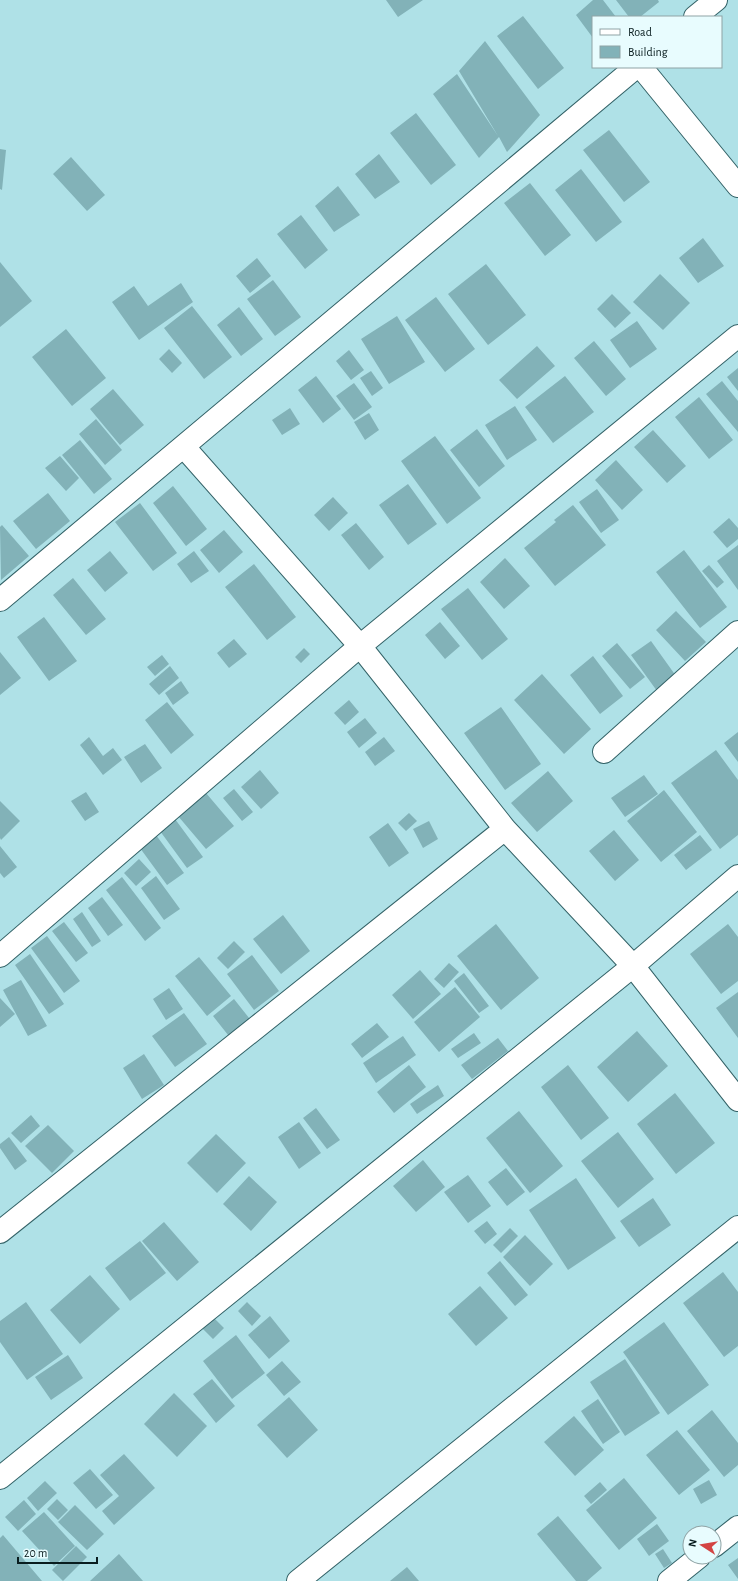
<svg xmlns="http://www.w3.org/2000/svg" width="738" height="1581" font-family="'Alegreya Sans',sans-serif">
<style>
.building{fill:#82b2b8}
.lines{fill:none;stroke-linecap:round;stroke-linejoin:round}
.street-casing{stroke:#336267;stroke-width:24}
.secondary-casing{stroke:#336267;stroke-width:24}
.street{stroke:#fff;stroke-width:22}
.secondary{stroke:#fff;stroke-width:22}
</style>
<rect width="100%" height="100%" fill="#afe1e7"/>
<path class="building" d="M386,0H423L398,17Z
M593,0H603L616,17H593V38L576,15Z
M616,0H658L659,2L640,17H629Z
M523,16L564,68L538,89L497,36Z
M485,41L540,115L507,152L499,137L479,158L433,94L457,74L498,136L459,71Z
M416,113L456,165L431,185L390,133Z
M609,130L650,182L624,202L583,150Z
M0,149L6,150L2,190L0,189Z
M379,154L400,182L375,199L355,174Z
M71,157L105,195L87,211L53,174Z
M581,169L622,222L596,242L555,190Z
M530,183L571,235L545,256L504,203Z
M338,186L360,215L334,232L315,206Z
M301,215L328,250L305,269L277,234Z
M703,238L724,266L698,283L679,258Z
M257,258L271,276L250,293L236,276Z
M0,262L32,301L0,327Z
M486,264L526,315L488,345L448,294Z
M660,274L690,303L663,330L633,302Z
M273,280L301,317L275,336L247,299Z
M181,283L193,302L139,340L112,302L134,286L148,306Z
M612,294L631,313L615,328L597,309Z
M436,297L475,349L445,372L405,320Z
M192,306L232,357L204,379L164,328Z
M239,307L263,339L241,356L217,325Z
M397,316L425,362L389,384L361,339Z
M637,321L657,349L630,368L610,340Z
M66,329L106,378L72,406L32,357Z
M594,341L626,379L606,396L574,358Z
M537,346L555,366L517,399L499,380Z
M169,349L182,363L172,373L159,359Z
M349,350L364,370L351,380L336,361Z
M738,368V391L727,377Z
M371,371L383,388L372,396L360,378Z
M316,376L341,409L323,423L298,390Z
M565,376L594,412L553,443L525,407Z
M722,381L738,401V432L706,394Z
M354,383L372,407L354,420L336,396Z
M113,389L144,425L120,445L90,409Z
M699,397L733,440L709,459L675,417Z
M515,406L537,440L507,460L485,425Z
M290,408L300,424L282,435L272,420Z
M369,413L379,430L365,440L354,422Z
M96,419L122,450L105,465L79,434Z
M477,429L505,466L479,487L450,450Z
M653,430L686,466L667,483L634,447Z
M435,436L481,498L447,524L401,461Z
M80,440L112,479L94,494L62,455Z
M60,456L79,478L66,491L45,468Z
M616,460L643,490L622,510L595,480Z
M408,484L437,524L408,545L379,505Z
M173,486L207,529L186,546L153,503Z
M597,489L619,520L601,533L579,502Z
M48,493L70,521L36,549L13,521Z
M333,497L348,513L329,531L314,515Z
M140,503L177,553L153,571L115,522Z
M573,505L606,545L555,586L524,548L556,522L554,520Z
M729,518L738,528V539L727,548L713,532Z
M356,523L384,557L369,570L341,535Z
M2,525L29,556L1,580L0,527Z
M224,530L243,552L219,573L200,550Z
M738,545V590L717,561Z
M684,550L727,607L700,628L656,572Z
M110,551L128,573L105,592L87,570Z
M194,551L209,571L191,583L177,564Z
M505,558L530,586L504,609L480,582Z
M254,564L296,617L267,640L225,587Z
M709,565L724,582L717,588L702,571Z
M73,578L106,619L86,635L53,595Z
M468,588L508,639L482,660L441,609Z
M676,611L706,642L685,661L656,630Z
M44,617L77,661L49,681L17,637Z
M440,622L460,646L445,659L425,635Z
M234,639L247,654L229,668L217,653Z
M651,641L676,676L657,691L631,655Z
M617,643L645,677L630,689L602,656Z
M304,648L310,654L301,663L295,657Z
M0,652L21,678L0,695Z
M162,655L169,664L155,676L147,667Z
M593,656L623,696L600,714L570,675Z
M170,666L179,678L159,695L149,684Z
M542,674L591,729L564,754L514,700Z
M181,681L189,693L173,705L165,693Z
M349,700L359,712L345,725L334,713Z
M167,702L194,735L171,754L145,720Z
M501,707L541,764L505,790L464,733Z
M365,718L377,733L359,748L347,732Z
M738,732V762L724,743Z
M89,737L103,756L113,748L122,760L103,775L80,745Z
M384,737L395,751L375,766L365,752Z
M145,744L162,768L141,783L124,757Z
M716,750L738,780V835L720,849L671,783Z
M260,770L279,793L261,809L241,787Z
M548,771L573,801L537,832L511,803Z
M644,775L658,794L625,817L611,798Z
M234,789L253,812L242,821L223,798Z
M664,790L697,832L661,862L627,821Z
M86,792L99,812L85,821L71,801Z
M206,793L234,826L206,849L178,816Z
M0,801L20,821L1,840L0,838Z
M409,813L417,821L406,831L398,823Z
M175,819L203,857L187,868L160,831Z
M429,821L438,839L423,848L413,829Z
M388,823L409,853L389,867L369,837Z
M614,830L639,860L615,881L589,851Z
M156,835L184,873L167,885L140,848Z
M700,835L712,850L686,870L674,855Z
M0,846L17,867L4,878L0,873Z
M139,859L151,872L136,886L124,873Z
M156,876L180,909L164,920L141,888Z
M122,877L161,928L145,941L106,890Z
M102,897L123,925L108,936L88,908Z
M82,912L101,941L92,947L73,919Z
M283,915L310,951L281,974L253,939Z
M64,922L88,953L76,962L52,931Z
M496,924L539,978L501,1010L457,956Z
M728,924L738,937V981L721,994L690,954Z
M47,936L80,981L64,993L31,948Z
M234,941L245,952L228,969L217,958Z
M30,954L64,1004L49,1014L15,965Z
M252,955L279,991L254,1010L227,974Z
M199,957L231,996L207,1016L175,976Z
M449,963L459,972L444,988L434,979Z
M420,970L441,994L413,1019L392,995Z
M464,973L489,1006L479,1013L454,981Z
M21,980L47,1026L28,1036L3,990Z
M455,987L480,1017L439,1052L414,1022Z
M169,988L183,1009L166,1020L153,999Z
M738,992V1038L716,1008Z
M0,998L15,1014L0,1027Z
M234,999L253,1023L232,1040L213,1016Z
M184,1013L207,1044L175,1067L152,1036Z
M377,1023L389,1037L362,1058L351,1044Z
M637,1031L668,1066L628,1102L597,1067Z
M474,1033L481,1043L458,1058L451,1049Z
M403,1036L416,1055L376,1083L363,1063Z
M498,1038L508,1051L472,1079L461,1065Z
M144,1054L164,1085L142,1099L123,1068Z
M409,1065L426,1087L394,1113L377,1092Z
M568,1065L609,1118L581,1140L541,1087Z
M438,1085L444,1096L417,1114L410,1104Z
M675,1093L715,1143L676,1174L637,1124Z
M316,1108L340,1140L327,1149L303,1118Z
M519,1111L563,1166L530,1193L486,1138Z
M31,1115L40,1126L21,1143L11,1133Z
M299,1122L321,1153L299,1169L278,1137Z
M48,1125L74,1151L52,1173L25,1146Z
M618,1132L654,1179L618,1208L581,1161Z
M216,1134L246,1163L217,1193L187,1163Z
M9,1137L27,1161L15,1170L0,1148V1144Z
M423,1160L445,1187L416,1212L393,1186Z
M506,1168L525,1192L507,1206L488,1182Z
M468,1175L491,1206L468,1223L444,1192Z
M249,1176L277,1202L251,1231L223,1204Z
M576,1178L616,1238L568,1270L529,1210Z
M653,1198L671,1225L639,1247L620,1221Z
M487,1221L497,1234L485,1244L474,1231Z
M164,1222L199,1262L177,1281L142,1241Z
M510,1228L518,1236L501,1253L493,1245Z
M525,1235L553,1264L530,1286L503,1257Z
M140,1241L166,1273L130,1301L105,1268Z
M500,1261L528,1295L515,1306L487,1273Z
M723,1272L738,1292V1346L724,1357L683,1303Z
M90,1275L120,1309L80,1344L50,1310Z
M480,1286L508,1318L476,1346L448,1314Z
M26,1302L63,1354L27,1380L0,1342V1321Z
M247,1302L261,1316L252,1326L238,1311Z
M270,1316L290,1341L269,1359L248,1335Z
M213,1317L224,1328L213,1339L202,1328Z
M664,1322L709,1385L668,1415L623,1352Z
M236,1335L265,1373L232,1399L203,1361Z
M68,1355L83,1378L51,1400L35,1377Z
M625,1359L660,1413L625,1436L590,1382Z
M282,1361L301,1382L284,1396L266,1375Z
M212,1379L235,1406L216,1423L193,1394Z
M174,1393L207,1426L177,1457L144,1424Z
M289,1397L318,1430L287,1458L257,1425Z
M598,1399L620,1432L603,1444L581,1411Z
M712,1410L738,1443V1465L724,1477L687,1431Z
M574,1416L604,1450L575,1476L544,1442Z
M677,1430L710,1470L679,1495L646,1455Z
M124,1454L155,1488L114,1525L102,1511L119,1496L100,1475Z
M90,1469L113,1495L96,1509L73,1483Z
M624,1478L657,1518L619,1550L586,1510Z
M709,1480L717,1495L701,1504L693,1489Z
M45,1481L57,1493L38,1511L27,1498Z
M600,1482L607,1490L591,1504L584,1496Z
M57,1499L68,1510L58,1520L47,1509Z
M24,1500L36,1514L18,1531L5,1517Z
M75,1505L104,1534L87,1550L58,1522Z
M44,1512L75,1546L54,1566L22,1531Z
M558,1516L602,1568L587,1581H576L537,1534Z
M657,1524L669,1541L649,1556L637,1539Z
M3,1535L42,1581H0V1538Z
M76,1546L87,1557L63,1581L52,1570Z
M663,1549L672,1563L664,1568L655,1554Z
M119,1554L143,1581H90Z
M738,1558V1579L728,1565Z
M407,1567L419,1581H390Z"/>
<g class="lines">
<defs>
<path id="street" d="M695,17L716,0
M641,67L738,186
M184,447L360,646L505,829L633,966L738,1100
M0,600L636,67
M604,752L738,632
M0,956L360,646L738,336
M0,1232L505,829
M714,1546L738,1527
M298,1581L738,1227
M669,1581L699,1557"/>
<path id="secondary" d="M0,1478L633,966L738,876"/>
</defs>
<use href="#street" class="street-casing"/>
<use href="#secondary" class="secondary-casing"/>
<use href="#street" class="street"/>
<use href="#secondary" class="secondary"/>
</g>
<rect x="592" y="16" width="130" height="52" fill="#e8fcfe" stroke="#8fa3a5"/>
<rect x="600" y="29" width="20" height="6" fill="#ffffff" stroke="#8fa3a5"/>
<text x="628" y="36" font-size="12" fill="#091d1f">Road</text>
<rect x="600" y="46" width="20" height="12" fill="#82b2b8" stroke="#8fa3a5"/>
<text x="628" y="56" font-size="12" fill="#091d1f">Building</text>
<g transform="translate(702 1545) rotate(282)"><circle r="19" fill="#e8fcfe" stroke="#8fa3a5"/>
<path d="M0-3L7 15L0 10L-7 15Z" fill="#d34443"/>
<text y="-6" font-size="11" font-weight="bold" text-anchor="middle" fill="#091d1f">N</text>
</g>
<path d="M18 1557v6h79v-6" fill="none" stroke="#091d1f" stroke-width="2"/>
<text x="24" y="1557" font-size="12" fill="#091d1f" stroke="#e8fcfe" stroke-width="3" paint-order="stroke">20 m</text>
</svg>
